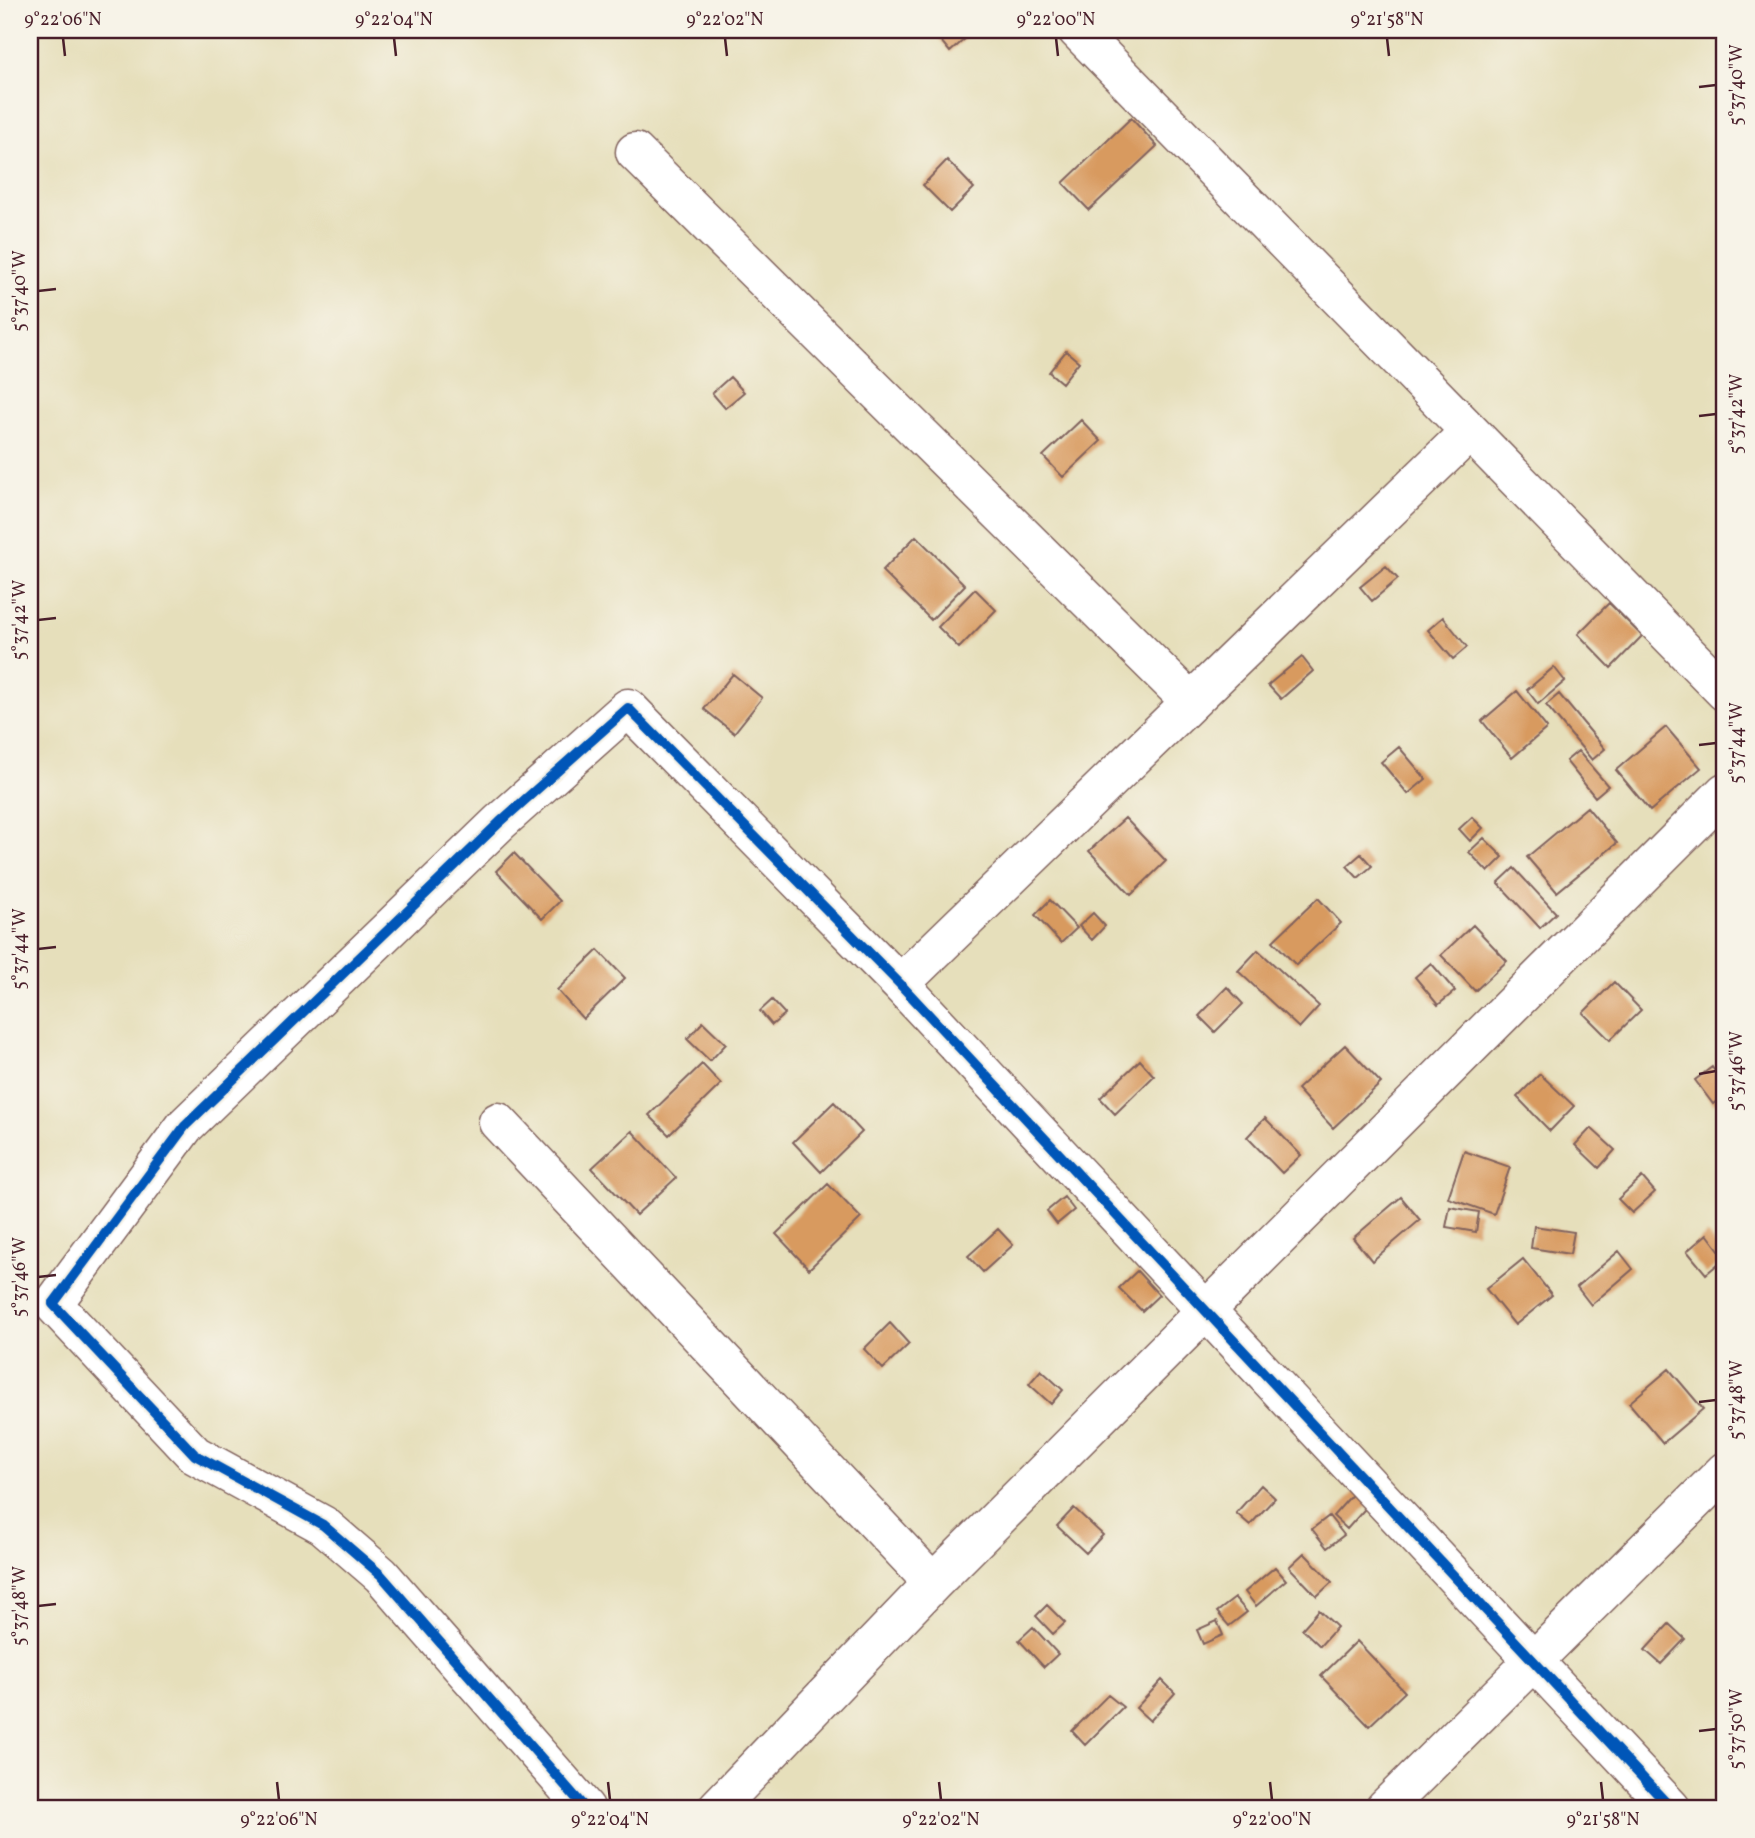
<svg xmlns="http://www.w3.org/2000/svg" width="1755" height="1838" font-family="Vollkorn,serif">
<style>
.building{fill:#d89a5e}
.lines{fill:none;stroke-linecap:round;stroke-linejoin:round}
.minor-casing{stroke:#81625d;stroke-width:41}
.minor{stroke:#fff;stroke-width:38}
.cycleway-casing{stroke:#f7f3e8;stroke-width:15}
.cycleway{stroke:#0057b8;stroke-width:10}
.ticks{fill:none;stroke:#4a1f2b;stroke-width:2.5}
.neatline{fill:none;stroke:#4a1f2b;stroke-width:2.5}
.ticks-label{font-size:18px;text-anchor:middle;fill:#4a1f2b}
</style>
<rect width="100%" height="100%" fill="#f7f3e8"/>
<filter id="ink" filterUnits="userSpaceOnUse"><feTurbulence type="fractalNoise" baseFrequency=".0143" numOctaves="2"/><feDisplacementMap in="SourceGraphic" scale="14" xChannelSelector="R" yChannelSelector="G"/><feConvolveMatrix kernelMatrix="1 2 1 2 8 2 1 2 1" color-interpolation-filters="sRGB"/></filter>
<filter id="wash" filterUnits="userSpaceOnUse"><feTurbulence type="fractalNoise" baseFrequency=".00686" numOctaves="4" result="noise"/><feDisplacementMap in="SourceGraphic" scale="28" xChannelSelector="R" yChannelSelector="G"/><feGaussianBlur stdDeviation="1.57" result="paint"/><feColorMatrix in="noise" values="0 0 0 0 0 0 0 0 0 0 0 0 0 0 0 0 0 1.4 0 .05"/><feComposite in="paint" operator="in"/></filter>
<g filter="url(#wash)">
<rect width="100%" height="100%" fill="#e6dfbb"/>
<g id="blocks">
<path class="building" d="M932,30H975L950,52Z
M1131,118L1157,146L1089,210L1063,183Z
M947,160L974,188L950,212L923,185Z
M1066,351L1079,362L1062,383L1049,372Z
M730,377L744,392L725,408L712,393Z
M1081,420L1101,441L1063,477L1043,456Z
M916,536L965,585L931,620L882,571Z
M1386,566L1398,579L1372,601L1360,587Z
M975,589L996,610L959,648L938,627Z
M1609,603L1642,636L1611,668L1578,634Z
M1443,617L1467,647L1453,659L1428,630Z
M1302,657L1313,671L1281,699L1268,685Z
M1554,667L1565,681L1538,704L1527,690Z
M733,674L762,698L734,733L704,709Z
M1517,691L1547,728L1512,758L1482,721Z
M1559,694L1605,749L1592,760L1546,705Z
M1666,727L1701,768L1650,811L1616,770Z
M1399,747L1426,779L1408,794L1381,762Z
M1578,751L1608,786L1595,797L1566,761Z
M1587,807L1617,843L1557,892L1527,857Z
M1472,817L1483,828L1470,841L1459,829Z
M1125,818L1166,861L1131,895L1089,851Z
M1484,838L1503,857L1488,872L1469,852Z
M514,853L560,901L542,919L496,871Z
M1361,854L1372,866L1358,878L1347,866Z
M1514,868L1556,913L1540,928L1498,883Z
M1318,898L1341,923L1296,965L1273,941Z
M1050,900L1077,928L1061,943L1035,915Z
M1093,913L1105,926L1092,940L1079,926Z
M1473,925L1507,961L1475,991L1441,955Z
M598,950L625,978L583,1019L557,990Z
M1258,950L1319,1006L1299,1028L1238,971Z
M1431,963L1455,991L1438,1005L1415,977Z
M1614,982L1641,1010L1610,1040L1583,1013Z
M1227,987L1243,1004L1215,1032L1199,1016Z
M772,1000L785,1014L772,1025L760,1011Z
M703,1022L726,1044L710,1061L687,1039Z
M1345,1045L1381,1083L1333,1128L1297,1089Z
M1140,1060L1154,1076L1115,1114L1100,1098Z
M702,1064L721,1084L669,1135L649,1115Z
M1712,1067L1725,1086V1095L1713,1104L1695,1080Z
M1540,1074L1574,1106L1550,1131L1517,1097Z
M834,1102L862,1132L821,1172L793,1142Z
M1265,1118L1301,1155L1282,1173L1247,1137Z
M1591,1128L1615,1150L1599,1168L1575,1145Z
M632,1131L676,1178L636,1215L592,1168Z
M1464,1151L1510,1167L1494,1214L1448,1198Z
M1642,1177L1655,1192L1632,1213L1618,1199Z
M828,1184L861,1218L809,1269L776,1234Z
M1064,1197L1074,1210L1057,1224L1047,1211Z
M1401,1197L1420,1220L1372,1261L1353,1238Z
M1450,1207L1479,1212L1476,1232L1446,1227Z
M1534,1226L1574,1232L1570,1254L1531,1248Z
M998,1229L1013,1245L983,1272L968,1256Z
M1707,1234L1725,1258L1706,1274L1687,1251Z
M1619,1251L1633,1269L1591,1305L1577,1287Z
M1523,1259L1552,1295L1515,1325L1486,1289Z
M1137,1271L1159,1295L1142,1311L1119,1288Z
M890,1323L909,1344L883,1369L864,1349Z
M1669,1369L1703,1409L1663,1443L1629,1403Z
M1041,1370L1063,1390L1051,1404L1029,1384Z
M1261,1485L1275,1498L1250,1525L1236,1513Z
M1357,1489L1371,1502L1347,1529L1333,1516Z
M1074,1508L1103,1535L1086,1553L1057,1526Z
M1329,1516L1344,1535L1327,1548L1312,1529Z
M1304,1553L1332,1582L1317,1596L1289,1567Z
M1275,1567L1286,1580L1256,1606L1245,1592Z
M1235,1598L1247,1612L1229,1626L1217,1612Z
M1047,1605L1065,1623L1053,1634L1036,1616Z
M1319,1610L1337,1627L1320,1646L1302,1629Z
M1217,1621L1223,1635L1203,1644L1197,1630Z
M1669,1624L1685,1639L1661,1664L1645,1650Z
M1033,1627L1058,1654L1044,1667L1019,1640Z
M1357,1641L1405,1692L1369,1726L1321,1676Z
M1162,1680L1175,1693L1150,1721L1136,1708Z
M1108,1695L1123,1707L1085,1745L1072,1731Z"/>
</g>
</g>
<g filter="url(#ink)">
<use href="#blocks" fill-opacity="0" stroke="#81625d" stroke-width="2"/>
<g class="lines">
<defs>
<path id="minor" d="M1077,30L1725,692
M635,152L1190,701
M900,984L1469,432
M498,1122L933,1583
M585,1808L381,1575L323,1525L195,1455L53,1304L185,1126L500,822L628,708L900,984L1671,1808
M717,1808L933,1583L1725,792
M1385,1808L1725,1471"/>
</defs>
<use href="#minor" class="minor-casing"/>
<use href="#minor" class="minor"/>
<defs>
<path id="cycleway" d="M585,1808L381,1575L323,1525L195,1455L53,1304L185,1126L500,822L628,708L900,984L1671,1808"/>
</defs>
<use href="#cycleway" class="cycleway-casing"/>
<use href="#cycleway" class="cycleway"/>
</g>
</g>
<path class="ticks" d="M63,38L65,56M394,38L396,56M725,38L727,56M1056,38L1058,56M1387,38L1389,56M1699,87L1716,85M38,291L56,289M1699,416L1716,414M38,620L56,618M1699,745L1716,743M38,949L56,947M1699,1074L1716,1071M38,1277L56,1275M1699,1402L1716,1400M38,1606L56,1604M1699,1731L1716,1729M277,1782L279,1800M608,1782L610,1800M939,1782L941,1800M1270,1782L1272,1800M1601,1782L1603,1800"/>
<rect width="1755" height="1838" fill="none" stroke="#f7f3e8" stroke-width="77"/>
<rect x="38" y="38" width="1678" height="1762" class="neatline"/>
<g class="ticks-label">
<text x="63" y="25">9°22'06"N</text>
<text x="394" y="25">9°22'04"N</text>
<text x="725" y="25">9°22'02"N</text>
<text x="1056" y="25">9°22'00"N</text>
<text x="1387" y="25">9°21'58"N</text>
<text transform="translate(1736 85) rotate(-90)" y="6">5°37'40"W</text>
<text transform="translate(19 291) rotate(-90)" y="6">5°37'40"W</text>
<text transform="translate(1736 414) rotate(-90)" y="6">5°37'42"W</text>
<text transform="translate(19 620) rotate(-90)" y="6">5°37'42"W</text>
<text transform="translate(1736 743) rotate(-90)" y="6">5°37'44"W</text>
<text transform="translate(19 949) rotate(-90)" y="6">5°37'44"W</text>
<text transform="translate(1736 1071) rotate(-90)" y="6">5°37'46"W</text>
<text transform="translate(19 1277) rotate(-90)" y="6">5°37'46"W</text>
<text transform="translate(1736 1400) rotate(-90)" y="6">5°37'48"W</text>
<text transform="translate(19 1606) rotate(-90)" y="6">5°37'48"W</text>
<text transform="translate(1736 1729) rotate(-90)" y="6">5°37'50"W</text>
<text x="279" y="1825">9°22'06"N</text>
<text x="610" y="1825">9°22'04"N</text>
<text x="941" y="1825">9°22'02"N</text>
<text x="1272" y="1825">9°22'00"N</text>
<text x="1603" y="1825">9°21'58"N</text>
</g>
</svg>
